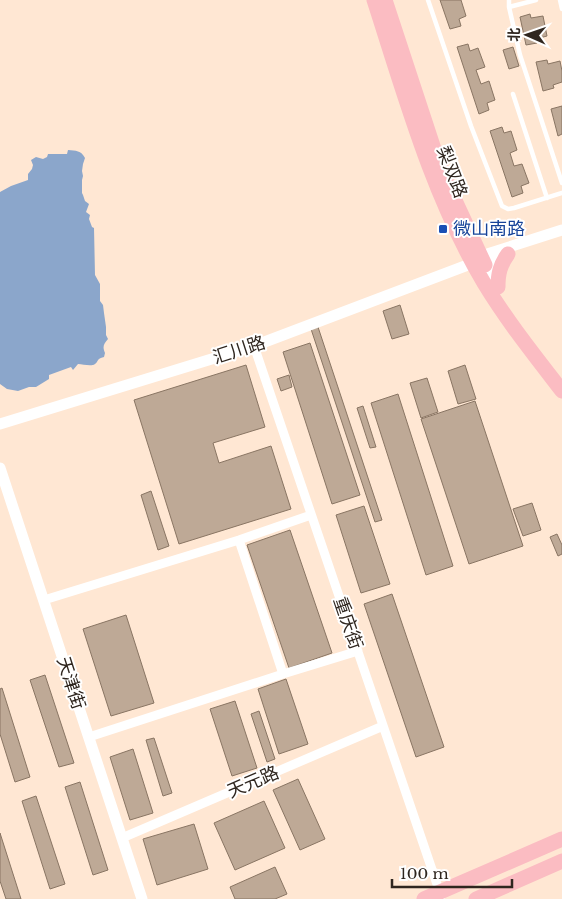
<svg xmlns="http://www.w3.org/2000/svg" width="562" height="899" font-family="'Libre Baskerville','Noto Sans SC',serif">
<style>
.water{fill:#8ba6cb}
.building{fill:#bea996;stroke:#897563}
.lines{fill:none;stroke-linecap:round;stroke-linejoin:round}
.service{stroke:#fff;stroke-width:4.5}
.minor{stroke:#fff;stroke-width:9}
.tertiary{stroke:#fff;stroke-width:11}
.primary{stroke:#fbbcc2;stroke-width:15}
.transit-dot{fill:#1a4fb4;stroke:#fff;stroke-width:2}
.labels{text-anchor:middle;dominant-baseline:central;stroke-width:4;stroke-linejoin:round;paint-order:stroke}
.street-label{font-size:18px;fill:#2f261f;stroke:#fff}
.transit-label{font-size:18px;fill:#164399;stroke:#fff;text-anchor:start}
</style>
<rect width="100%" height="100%" fill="#ffe7d3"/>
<path class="water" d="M68,150C76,151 81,150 85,158L83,164L82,171L83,176L82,180V193L83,195L85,201L89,204L86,212L90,215L89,219L92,227L94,228L95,275L100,284V301L103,305L104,313L106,327V335L108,339C104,344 102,346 105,353L104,357C96,359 99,361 95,364C91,367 83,364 78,364L73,370L71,367L49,375V379L36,387H29L18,391L7,389L0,384V192L11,186L28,180V174L32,169L33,165L31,160L36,157L43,159L47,157L48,154H67Z"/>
<path class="building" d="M440,0H461L466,16L459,19L461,26L450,29Z
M530,14L531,18L543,16L547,36L536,39L537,43L526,45L520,17Z
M468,44L470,51L478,48L485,67L476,70L481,84L489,81L495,100L487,103L489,110L479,114L457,47Z
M513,47L519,66L509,69L503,50Z
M547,60L548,64L560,61L562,71V82L553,85L554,88L543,91L536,62Z
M562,106V134L558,136L551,109Z
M502,127L504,133L511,131L517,150L510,153L514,166L522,164L529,183L521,186L523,193L512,197L490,131Z
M400,305L409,334L392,339L383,311Z
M317,324L382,520L375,522L310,326Z
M310,343L360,495L332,504L283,352Z
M246,365L265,427L213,443L219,463L271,446L291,509L179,544L134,400Z
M465,365L476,399L458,404L448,371Z
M289,375L292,387L281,391L277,379Z
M427,378L438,412L421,418L410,383Z
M398,394L453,566L426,575L371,403Z
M475,401L523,546L469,564L421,419Z
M363,406L376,447L370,448L357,408Z
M151,491L169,546L158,550L141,495Z
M532,503L541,530L523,536L513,509Z
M364,506L390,584L361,593L336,515Z
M290,530L332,653L289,668L247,545Z
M557,534L562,545V554L558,556L550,537Z
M392,594L444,747L416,757L364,604Z
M126,615L154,703L111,716L83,629Z
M45,675L74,763L59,767L30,680Z
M286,679L308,744L279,754L258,689Z
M2,688L30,777L15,782L0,734V689Z
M235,701L257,768L232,776L210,709Z
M259,711L275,759L267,762L251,714Z
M154,738L172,793L163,796L146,740Z
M133,749L153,813L130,820L110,757Z
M298,779L325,839L300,850L273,790Z
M80,782L108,870L93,875L65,787Z
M36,796L65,884L50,889L22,801Z
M264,801L285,848L235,870L214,823Z
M194,824L208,869L157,885L143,839Z
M0,833L21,899H6L0,881Z
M275,867L287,894L275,899H235L230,887Z"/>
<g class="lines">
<path class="service" d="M428,0L471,126L502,206L508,209L514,208L562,193
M509,0V7L520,55L562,183
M560,0L562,9
M509,7L536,0
M513,94L547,198"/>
<path class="minor" d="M254,346L441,896
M239,540L283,674L358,651
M44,600L239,540L311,515
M89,737L283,674
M122,838L383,726"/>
<path class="tertiary" d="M491,294C488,278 491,261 504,249
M0,424L254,346L473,263L481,256L562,230
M0,468L142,899"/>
<path class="primary" d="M374,0C405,96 432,195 484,283C507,321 535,356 562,391
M385,0L438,161L452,194L485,265
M498,287C498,274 500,265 508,254
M424,899L562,839
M476,899L562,861"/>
</g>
<rect class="transit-dot" x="438" y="224" width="10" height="10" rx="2.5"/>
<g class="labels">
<g class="street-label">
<text transform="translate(452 172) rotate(69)">梨双路</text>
<text transform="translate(239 350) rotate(-18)">汇川路</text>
<text transform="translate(348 623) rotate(71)">重庆街</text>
<text transform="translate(71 683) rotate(72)">天津街</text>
<text transform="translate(253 782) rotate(-23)">天元路</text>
</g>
<g class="transit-label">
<text x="453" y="229">微山南路</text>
</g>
</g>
<g transform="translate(527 35) rotate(272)" stroke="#ffffff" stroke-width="4" paint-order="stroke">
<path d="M0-4L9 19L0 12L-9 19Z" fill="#2f261f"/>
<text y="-8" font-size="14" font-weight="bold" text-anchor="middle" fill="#2f261f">北</text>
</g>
<path d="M392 879v8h120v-8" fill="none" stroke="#2f261f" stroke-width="2.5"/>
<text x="400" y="879" font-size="15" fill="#2f261f" stroke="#ffffff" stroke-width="4" paint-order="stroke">100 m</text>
</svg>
